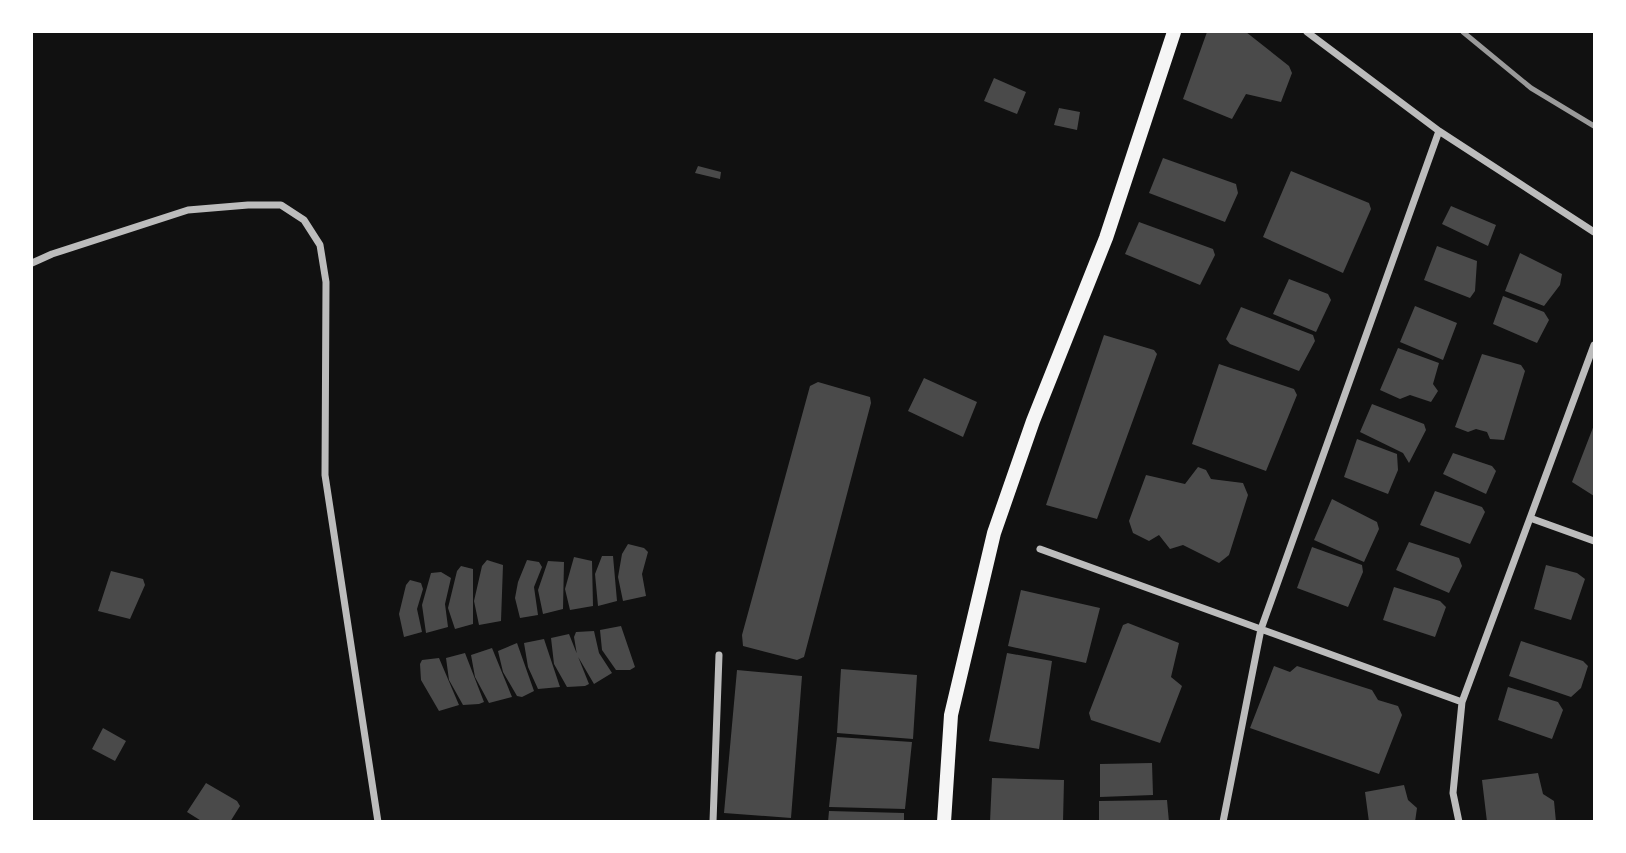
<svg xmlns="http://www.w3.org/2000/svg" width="1626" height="853" font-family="'PT Sans Narrow',sans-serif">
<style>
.building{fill:#4a4a4a}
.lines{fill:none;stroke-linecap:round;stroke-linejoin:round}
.minor{stroke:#bcbcbc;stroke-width:7}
.secondary{stroke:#f5f5f5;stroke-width:14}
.rail{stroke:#9a9a9a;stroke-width:5}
</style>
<rect width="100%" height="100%" fill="#111"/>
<path class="building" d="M1207,32H1246L1289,66L1292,73L1281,102L1246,94L1232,119L1183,99Z
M994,78L1026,92L1017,114L984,101Z
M1059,108L1080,112L1077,130L1054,125Z
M1163,158L1236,184L1238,193L1225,222L1149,193Z
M698,166L721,172L720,179L695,173Z
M1291,171L1369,203L1371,209L1343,273L1263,237Z
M1451,206L1496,225L1488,246L1442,224Z
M1139,222L1213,249L1215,255L1200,285L1125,254Z
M1437,246L1477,261L1475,291L1470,298L1424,280Z
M1520,253L1562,274L1560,285L1544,306L1505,291Z
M1289,279L1328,294L1331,300L1316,332L1273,314Z
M1503,296L1544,312L1549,320L1537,343L1493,324Z
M1415,306L1457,323L1443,360L1400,342Z
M1241,307L1313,335L1315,341L1299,371L1230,344L1226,339Z
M1104,335L1154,350L1157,354L1097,519L1046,505Z
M1398,348L1439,363L1433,384L1438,391L1431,402L1410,395L1400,399L1380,390Z
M1482,354L1521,365L1525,371L1504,440L1490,439L1487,432L1476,429L1468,432L1455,427Z
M1219,364L1294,389L1297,395L1266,471L1192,444Z
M924,378L977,402L963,437L908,411Z
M818,382L870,397L871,403L804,657L797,660L743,646L742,635L810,386Z
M1372,404L1424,424L1426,430L1409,463L1403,453L1360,432Z
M1594,425V496L1572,482Z
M1357,439L1397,454L1398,470L1388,494L1344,477Z
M1453,453L1492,466L1496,471L1486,494L1443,474Z
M1198,467L1206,470L1211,479L1243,483L1248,495L1229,555L1219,563L1183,545L1170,549L1159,535L1149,541L1133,533L1129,521L1146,475L1185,484Z
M1435,491L1482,507L1485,512L1470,544L1420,525Z
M1332,499L1377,522L1379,529L1364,562L1314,540Z
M1409,542L1459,558L1462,566L1449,593L1396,570Z
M628,544L644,548L648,552L642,574L646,596L623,601L618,577L622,554Z
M1312,547L1362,565L1363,572L1348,607L1297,588Z
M602,556H613L617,601L598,606L595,574Z
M574,557L592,561L593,606L570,610L565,589Z
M487,560L503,565L501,621L479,625L474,601L482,566Z
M527,560L539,562L542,567L534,587L538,615L520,618L515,598L518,582Z
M548,561L564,562L563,609L543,614L538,590Z
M1546,565L1577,573L1585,579L1571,620L1534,609Z
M461,566L473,569V624L455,629L448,608L457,571Z
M111,571L143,579L145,585L130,619L98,611Z
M441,572L451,578L445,604L448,627L426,633L422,605L431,573Z
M410,580L421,583L423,589L417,609L422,632L404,637L399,614L406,585Z
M1394,587L1440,601L1446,607L1435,637L1383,620Z
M1021,590L1100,608L1086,663L1008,646Z
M1128,623L1179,643L1171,677L1182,686L1160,743L1091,720L1089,713L1123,625Z
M621,626L635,667L630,670H616L602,650L600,630Z
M594,631L599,653L612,673L594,684L577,655L574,637L576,632Z
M569,634L589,684L585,686L567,687L554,664L551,638Z
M544,639L560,687L538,689L528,667L524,643Z
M1521,641L1583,661L1588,666L1581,688L1571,697L1509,676Z
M517,643L534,691L522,697L517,696L503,672L498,651Z
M492,648L512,697L489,703L475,677L471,655Z
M465,653L484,702L479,704L463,705L449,680L446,658Z
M1007,653L1052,661L1039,749L989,741Z
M439,658L459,705L439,711L421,680L420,664L422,660Z
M1274,666L1290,672L1297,666L1372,690L1378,700L1398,706L1402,715L1379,774L1250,728Z
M841,669L917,675L913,739L837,733Z
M737,670L802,676L791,818L724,813Z
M1508,687L1558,702L1563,710L1552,739L1498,720Z
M103,728L126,741L115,761L92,749Z
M837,737L912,742L905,809L829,807Z
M1152,763L1153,795L1100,797V764Z
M1538,773L1543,794L1554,801L1556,822H1487L1482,780Z
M992,778L1064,780L1063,822H990Z
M206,783L237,801L240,806L230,822H203L187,812Z
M1404,785L1408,800L1417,808L1415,822H1369L1365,792Z
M1167,800L1169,822H1099V801Z
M829,811L904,813V822H828Z"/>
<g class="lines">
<path class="minor" d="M1307,32L1439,131L1594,232
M32,263L52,254L188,210L248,205H281L304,220L320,245L326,282L325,475L378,822
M1530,518L1594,541
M1040,549L1462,702
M713,822L719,655
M1223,822L1261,629L1439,131
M1459,822L1453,793L1462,702L1594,345"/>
<path class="secondary" d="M944,822L951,715L994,533L1033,421L1106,238L1174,32"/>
<path class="rail" d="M1463,32L1531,88L1594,126"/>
</g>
<rect width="1626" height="853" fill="none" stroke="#ffffff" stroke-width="66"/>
</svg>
